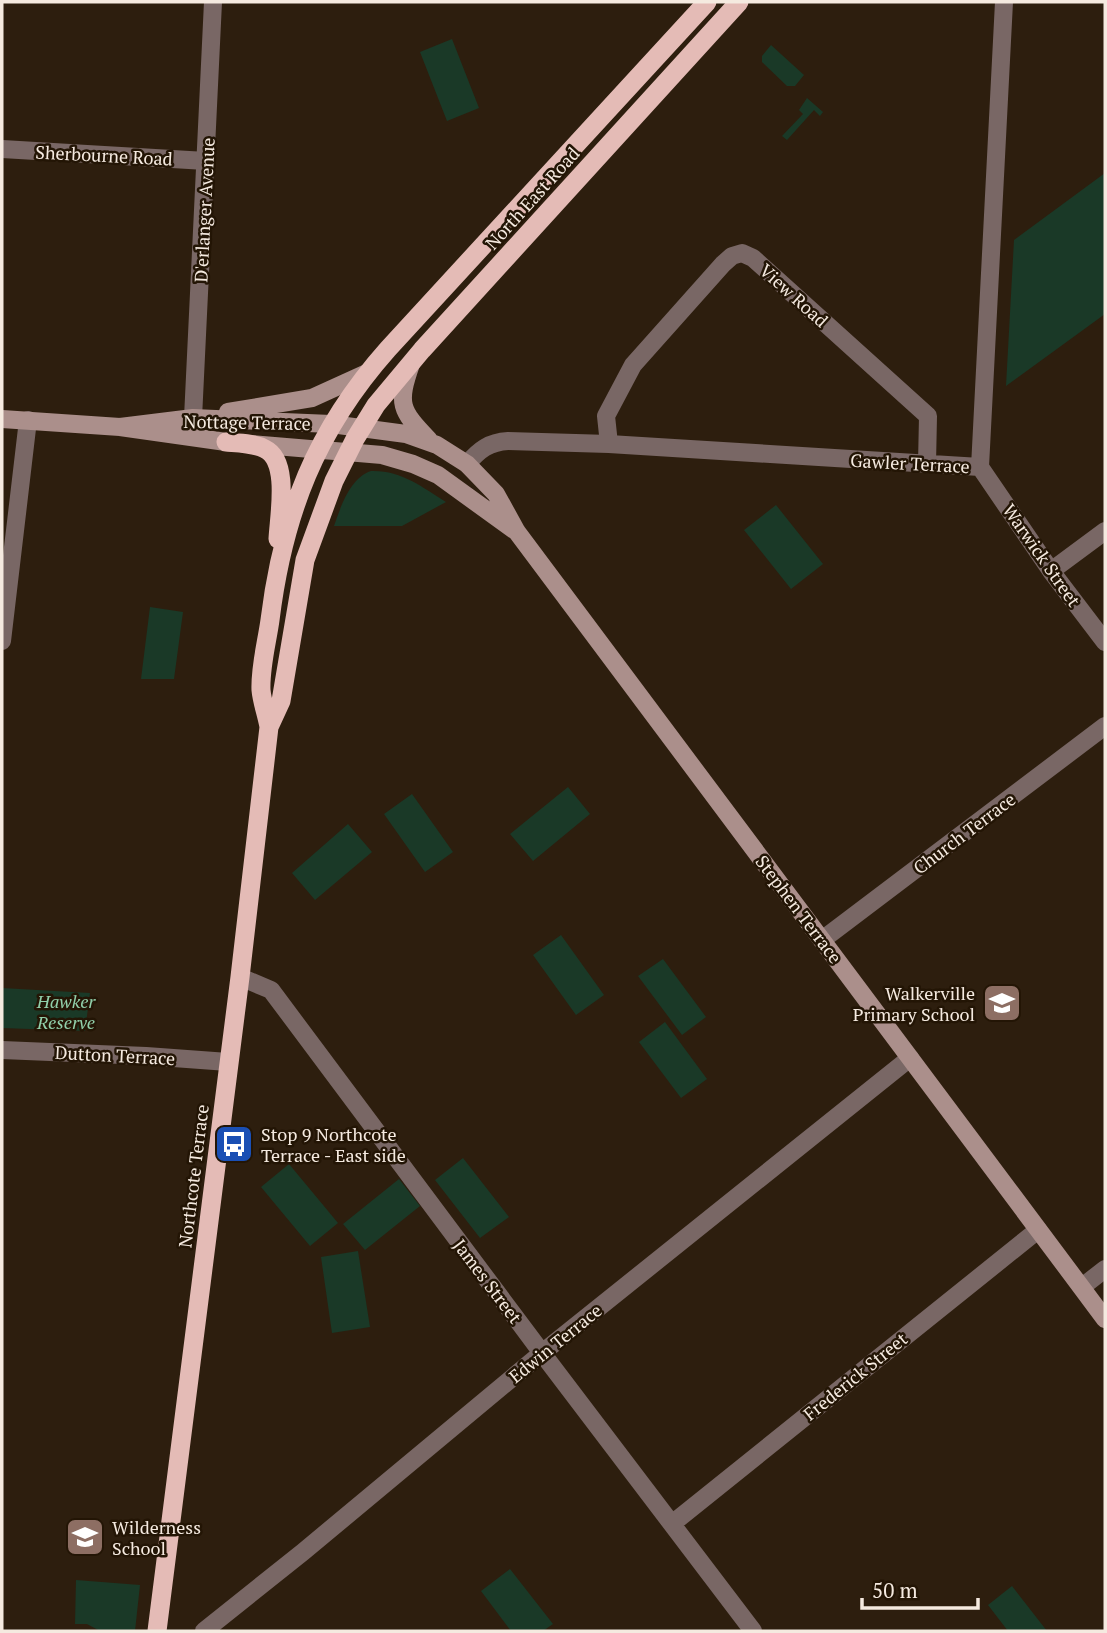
<svg xmlns="http://www.w3.org/2000/svg" width="1107" height="1633" font-family="'PT Serif',serif">
<style>
.green{fill:#1a3927}
.lines{fill:none;stroke-linecap:round;stroke-linejoin:round}
.minor{stroke:#796765;stroke-width:18}
.secondary{stroke:#ab8f8b;stroke-width:18}
.trunk{stroke:#e4bbb6;stroke-width:19}
.labels{text-anchor:middle;dominant-baseline:central;stroke-width:5;stroke-linejoin:round;paint-order:stroke}
.street-label{font-size:18px;fill:#f5eae0;stroke:#231505}
.poi-label{font-size:18px;fill:#f5eae0;stroke:#231505;text-anchor:start}
.park-label{font-size:18px;font-style:italic;fill:#91cfaa;stroke:#231505}
</style>
<rect width="100%" height="100%" fill="#2d1e0e"/>
<path class="green" d="M452,39L479,108L447,121L420,52Z
M771,45L804,75L795,86H787L762,62V56Z
M807,98L823,112L820,116L814,110L787,140L782,136L803,114L799,110Z
M1105,173V314L1006,386L1014,240Z
M371,471C401,470 422,487 446,502L402,526H334C341,506 350,478 371,471Z
M776,505L823,564L791,589L744,530Z
M150,607L183,612L174,679H141Z
M568,787L590,814L533,861L510,834Z
M412,794L453,852L425,872L384,814Z
M348,824L372,852L315,900L292,873Z
M561,935L604,995L576,1015L533,955Z
M663,959L706,1017L682,1035L638,976Z
M2,988L90,993L85,1031L2,1028Z
M665,1022L707,1079L681,1098L639,1042Z
M463,1158L509,1217L480,1238L435,1180Z
M289,1164L338,1223L310,1246L261,1187Z
M399,1179L420,1206L365,1250L343,1224Z
M358,1251L370,1327L332,1333L321,1257Z
M510,1569L553,1624L543,1631H511L481,1591Z
M76,1580L140,1585L135,1631H100L87,1624H75Z
M1012,1586L1047,1631H1008L988,1605Z"/>
<g class="lines">
<path class="minor" d="M2,149L206,161
M193,418L213,2
M609,444L606,416L633,365L723,264L732,256L742,253L753,258L928,416L927,464
M467,464C479,450 489,442 508,441L609,444L980,467L1004,2
M980,467L1051,571L1105,642
M1051,571L1105,531
M2,641L28,420
M822,940L1105,726
M240,977L271,990L542,1353L753,1631
M2,1050L146,1056L228,1062
M1082,1287L1105,1269
M673,1523L1038,1230
M204,1631L303,1552L542,1353L910,1058"/>
<path class="secondary" d="M411,364C397,404 400,410 429,440
M228,412L312,398L367,373
M2,419L120,427L226,442L382,455L413,464L438,475L514,530
M120,427L193,418L331,424L406,434L437,445L467,464L496,494L517,532L1105,1319"/>
<path class="trunk" d="M226,442C239,443 254,443 265,449C290,461 279,516 278,539
M269,727C267,715 262,702 261,690C260,667 267,642 270,620C283,514 316,430 388,349L707,2
M157,1631L240,977L269,727L281,701L305,560L334,481L355,439L376,405L422,350L739,2"/>
</g>
<defs>
<symbol id="school-square" viewBox="-11 -11 22 22"><rect x="-9" y="-9" width="18" height="18" rx="4" fill="#8d6e63" stroke="#231505"/><path d="M0-5L7-2L0 1L-7-2ZM-4 1L0 2.5L4 1V4Q0 6-4 4Z" fill="#fff"/></symbol>
<symbol id="bus-square" viewBox="-11 -11 22 22"><rect x="-9" y="-9" width="18" height="18" rx="4" fill="#1a4fb4" stroke="#231505"/><path d="M-5-6H5V4H4V6H2V4H-2V6H-4V4H-5ZM-3.5-4V0h7V-4ZM-3.5 1.2v1.5H-2V1.2ZM2 1.2v1.5H3.5V1.2Z" fill="#fff"/></symbol>
</defs>
<g fill-rule="evenodd">
<use href="#school-square" x="980" y="981" width="44" height="44"/>
<use href="#bus-square" x="212" y="1122" width="44" height="44"/>
<use href="#school-square" x="63" y="1515" width="44" height="44"/>
</g>
<g class="labels">
<g class="street-label">
<text transform="translate(104 155) rotate(3)">Sherbourne Road</text>
<text transform="translate(532 198) rotate(-48)">North East Road</text>
<text transform="translate(204 210) rotate(-87)">D'erlanger Avenue</text>
<text transform="translate(794 295) rotate(42)">View Road</text>
<text transform="translate(247 422) rotate(1)">Nottage Terrace</text>
<text transform="translate(910 463) rotate(3)">Gawler Terrace</text>
<text transform="translate(1042 555) rotate(55)">Warwick Street</text>
<text transform="translate(964 833) rotate(-37)">Church Terrace</text>
<text transform="translate(799 909) rotate(53)">Stephen Terrace</text>
<text transform="translate(115 1055) rotate(3)">Dutton Terrace</text>
<text transform="translate(193 1176) rotate(-83)">Northcote Terrace</text>
<text transform="translate(488 1281) rotate(53)">James Street</text>
<text transform="translate(555 1343) rotate(-39)">Edwin Terrace</text>
<text transform="translate(855 1376) rotate(-39)">Frederick Street</text>
</g>
<g class="poi-label">
<text x="975" y="993" text-anchor="end">Walkerville<tspan x="975" dy="21">Primary School</tspan></text>
<text x="261" y="1134">Stop 9 Northcote<tspan x="261" dy="21">Terrace - East side</tspan></text>
<text x="112" y="1527">Wilderness<tspan x="112" dy="21">School</tspan></text>
</g>
<g class="park-label">
<text x="66" y="1001">Hawker<tspan x="66" dy="21">Reserve</tspan></text>
</g>
</g>
<rect width="1107" height="1633" fill="none" stroke="#f5eae0" stroke-width="7"/>
<path d="M862 1598v10h116v-10" fill="none" stroke="#f5eae0" stroke-width="3.5"/>
<text x="872" y="1598" font-size="21" fill="#f5eae0" stroke="#231505" stroke-width="5" paint-order="stroke">50 m</text>
</svg>
